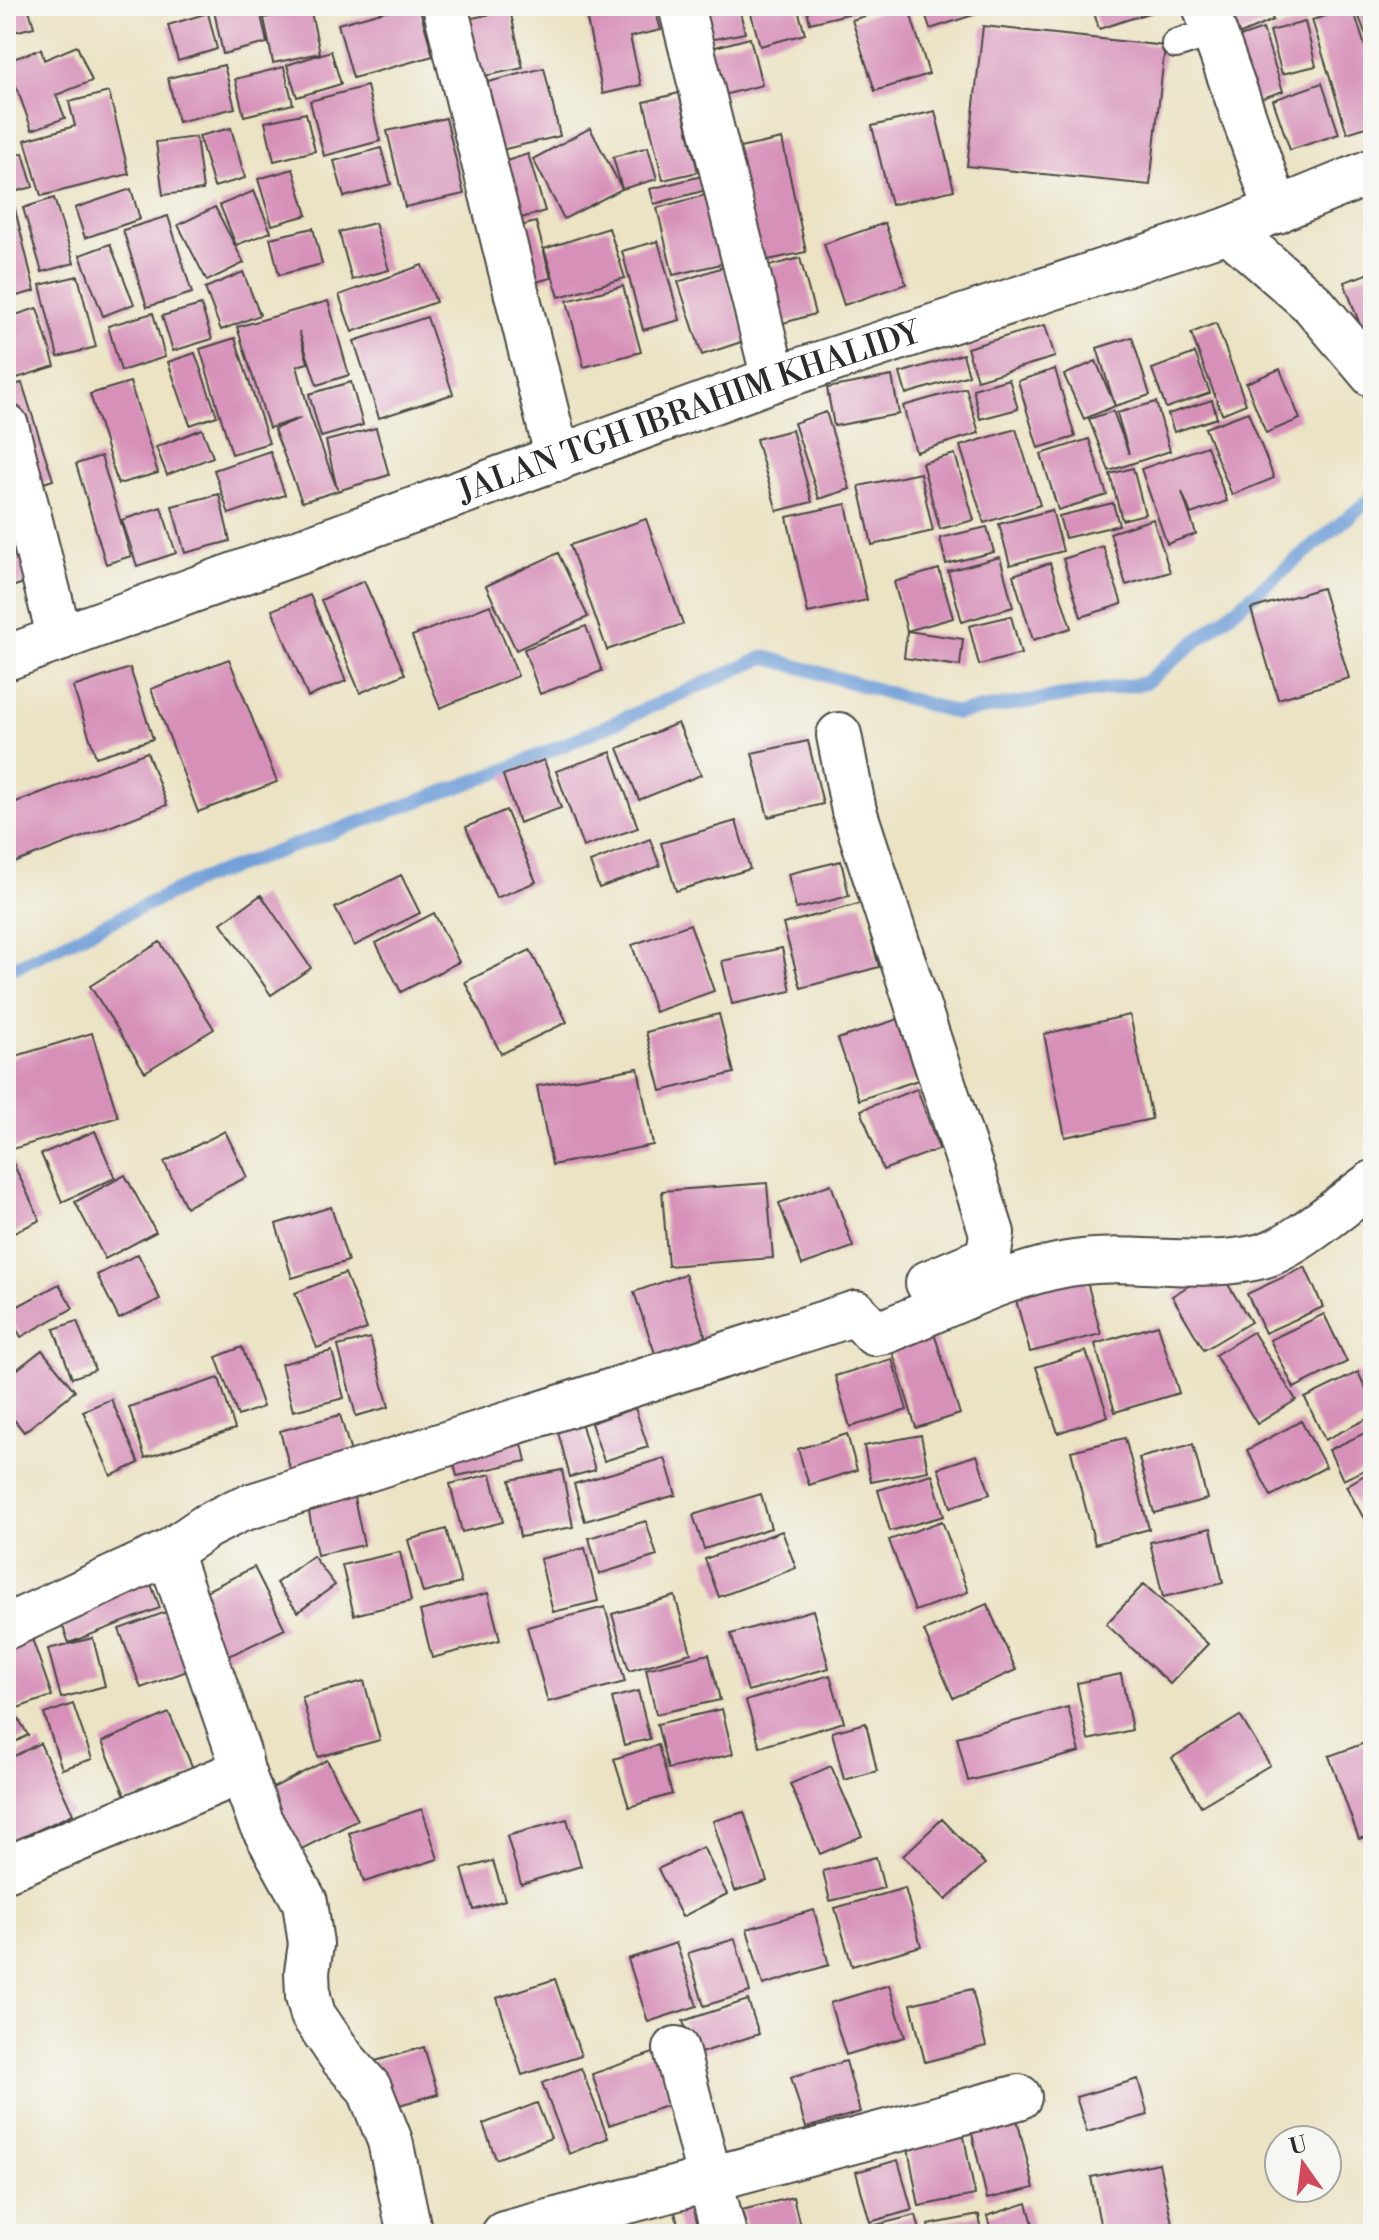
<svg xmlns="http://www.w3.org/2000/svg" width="1379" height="2240" font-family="'Libre Bodoni',serif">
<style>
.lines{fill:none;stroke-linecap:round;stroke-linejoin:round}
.stream{stroke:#6e9dd7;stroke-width:14}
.building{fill:#d791b9}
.lane-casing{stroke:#484742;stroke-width:32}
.street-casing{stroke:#484742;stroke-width:48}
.primary-casing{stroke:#484742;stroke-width:48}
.lane{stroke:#fff;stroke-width:28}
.street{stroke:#fff;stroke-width:44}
.primary{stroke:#fff;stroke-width:44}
.labels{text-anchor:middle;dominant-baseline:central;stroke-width:8;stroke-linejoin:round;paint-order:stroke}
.street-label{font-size:32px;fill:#2b2b2b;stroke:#f6f6f2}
</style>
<rect width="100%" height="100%" fill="#f6f6f2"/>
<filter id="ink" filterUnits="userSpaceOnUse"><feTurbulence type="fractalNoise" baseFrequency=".0125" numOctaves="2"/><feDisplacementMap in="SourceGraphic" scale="16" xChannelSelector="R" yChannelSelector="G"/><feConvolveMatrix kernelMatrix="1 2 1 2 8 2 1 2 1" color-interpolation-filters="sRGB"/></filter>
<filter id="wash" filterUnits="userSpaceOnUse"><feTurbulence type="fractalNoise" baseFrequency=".006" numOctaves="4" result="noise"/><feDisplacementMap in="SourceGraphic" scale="32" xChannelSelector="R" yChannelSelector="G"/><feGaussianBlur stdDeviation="1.8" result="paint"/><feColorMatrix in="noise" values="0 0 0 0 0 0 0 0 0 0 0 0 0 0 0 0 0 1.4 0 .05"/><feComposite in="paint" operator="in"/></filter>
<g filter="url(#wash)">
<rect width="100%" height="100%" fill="#ebe3c4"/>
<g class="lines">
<path class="stream" d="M6,971L201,879L508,769L765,657L957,713L1145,683L1373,497"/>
</g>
<g id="blocks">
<path class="building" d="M6,6H28L34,27L6,34Z
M213,6H259L267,43L223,54Z
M403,6H419L433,56L353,78L338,24Z
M584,6H654L661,30L630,37L641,85L603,94Z
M692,6H739L745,33L699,42Z
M749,6H797L805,34L760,46Z
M806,6H877V7L810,23Z
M897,6H908L929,74L875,91L852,20Z
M923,6H991L992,9L930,29Z
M1092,6H1167V7L1099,29Z
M1213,6H1267L1273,20L1227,40Z
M1365,6H1373V53L1356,9Z
M310,8L320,53L273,63L264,18Z
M1353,8L1373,72V125L1347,133L1312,20Z
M510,10L523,68L470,79L458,21Z
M208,13L217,49L178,61L168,25Z
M1305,22L1316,66L1282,74L1270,31Z
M983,26L1165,46L1150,185L967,166Z
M1263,29L1283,91L1248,103L1228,41Z
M750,38L762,85L708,99L696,52Z
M77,46L92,81L56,95L65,118L32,130L7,61L41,49L44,60Z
M331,51L341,84L297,97L287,65Z
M224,65L235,108L178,122L168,78Z
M284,67L293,104L244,116L235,79Z
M544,68L560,136L493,152L476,85Z
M1322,83L1339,134L1290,150L1273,100Z
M367,86L380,141L324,156L310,101Z
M109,92L129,174L41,196L25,140L75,126L69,102Z
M679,93L698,172L663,180L644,102Z
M935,111L954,190L891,205L872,126Z
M306,113L315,151L274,161L265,122Z
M446,118L464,194L405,207L387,131Z
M231,128L245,178L214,187L199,136Z
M590,128L622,189L564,219L533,159Z
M196,137L203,190L163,195L156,142Z
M782,139L806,252L754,263L730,150Z
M648,147L657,179L622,189L613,157Z
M381,148L391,184L344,197L334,161Z
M23,153L33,187L6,194V158Z
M528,154L545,211L508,222L491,166Z
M293,169L307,215L272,225L258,179Z
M706,175L710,189L654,204L650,189Z
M131,189L140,219L85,238L75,208Z
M254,191L271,232L236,245L220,205Z
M709,194L726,263L673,275L657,208Z
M12,197L35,291L6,299V199Z
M54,198L74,263L42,272L23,208Z
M215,207L244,263L207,281L178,225Z
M168,216L192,293L147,307L123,230Z
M536,222L551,278L520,286L504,230Z
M375,223L389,270L352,280L339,232Z
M885,223L906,284L844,305L824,244Z
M313,228L322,264L279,275L270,238Z
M609,228L625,278L559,297L544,249Z
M658,241L680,320L643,330L622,251Z
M110,244L134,304L103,316L80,255Z
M800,258L815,314L769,327L754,270Z
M422,265L436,302L352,332L339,295Z
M723,267L747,340L702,355L678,282Z
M243,272L260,315L221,330L205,288Z
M1373,272V351L1370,352L1344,282Z
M78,276L96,347L58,357L40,285Z
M623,286L641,352L584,367L567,301Z
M328,301L349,375L317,385L299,331L308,363L297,366L310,415L337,489L326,441L376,428L389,475L302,502L274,429L301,418L269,428L237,327Z
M201,305L212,339L173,351L162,316Z
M37,308L55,366L8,381L6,318Z
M153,313L165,357L121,371L108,326Z
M427,317L453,394L379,418L354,341Z
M1216,323L1246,404L1222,414L1191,333Z
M1045,325L1055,357L977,380L967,348Z
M1132,337L1150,395L1115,406L1097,348Z
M235,338L269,443L232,454L200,349Z
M195,353L217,416L190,425L168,362Z
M1195,353L1210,393L1166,408L1152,369Z
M963,354L969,375L906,394L900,373Z
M1096,361L1115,406L1084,419L1064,375Z
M1055,369L1075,437L1038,448L1018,381Z
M1280,369L1300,419L1266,433L1246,383Z
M892,376L899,414L834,426L827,388Z
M1009,379L1018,409L980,419L973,389Z
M130,382L158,473L118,484L90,394Z
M351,382L363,425L321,437L309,394Z
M22,383L53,480L31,487L6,409V387Z
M966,388L979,433L916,452L903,406Z
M1212,400L1217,418L1174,432L1168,414Z
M1156,402L1170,451L1109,471L1089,419L1113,411L1129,454L1117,413Z
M826,412L850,489L819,499L794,423Z
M1248,412L1274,478L1232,495L1205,428Z
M202,429L213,457L167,475L156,447Z
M1016,429L1040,505L984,523L960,446Z
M792,430L812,502L777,511L756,439Z
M1089,439L1107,495L1058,510L1041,454Z
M1207,446L1227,501L1191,514L1182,492L1196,534L1167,544L1141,469Z
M270,451L285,495L229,514L214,470Z
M955,454L974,520L940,529L922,463Z
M101,456L131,556L106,564L76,464Z
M1133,468L1145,514L1122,520L1110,474Z
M920,473L933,531L872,545L859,486Z
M6,494L35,579L6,589Z
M219,494L230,541L185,553L172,506Z
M1113,503L1119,525L1065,538L1059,516Z
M846,504L867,600L808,613L787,517Z
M161,507L176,553L137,566L122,520Z
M1052,510L1063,551L1010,565L999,524Z
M646,519L683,624L607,650L570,545Z
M1153,519L1170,572L1126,585L1110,533Z
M987,527L994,552L946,564L940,538Z
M1103,546L1122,604L1081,617L1063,559Z
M558,553L588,617L516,650L486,586Z
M1000,557L1013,607L962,622L948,571Z
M1050,563L1071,628L1033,640L1013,575Z
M939,569L953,618L907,631L963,639L960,666L904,658L907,631L894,582Z
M364,581L405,674L360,693L321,600Z
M1322,588L1349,678L1278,699L1251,609Z
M310,595L346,681L308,697L272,610Z
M490,605L518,676L440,708L412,636Z
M1011,616L1021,654L979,665L969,626Z
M586,626L602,671L540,694L524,649Z
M229,659L277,782L198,812L151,689Z
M130,668L153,739L96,757L73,687Z
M678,723L701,775L639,800L618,748Z
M808,741L823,804L768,817L752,753Z
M147,752L167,805L6,866V806Z
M611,752L638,828L583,847L556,771Z
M544,760L561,808L519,823L503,775Z
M506,810L536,882L496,898L466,827Z
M736,821L750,869L676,891L661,843Z
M650,839L660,866L599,888L590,862Z
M841,861L849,896L796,909L788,874Z
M401,875L420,913L354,946L335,908Z
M261,895L311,968L271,995L221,923Z
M862,903L879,967L801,988L783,924Z
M434,913L459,962L401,992L376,943Z
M690,924L714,991L655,1012L632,945Z
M160,942L214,1029L145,1072L90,986Z
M782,948L791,991L732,1004L722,961Z
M530,950L567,1022L501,1054L465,982Z
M719,1014L734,1073L661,1091L646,1032Z
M1130,1015L1152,1119L1065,1137L1044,1034Z
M898,1019L918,1080L859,1100L838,1039Z
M92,1033L118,1117L6,1151V1059Z
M638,1068L653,1145L552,1165L537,1086Z
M917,1089L939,1149L883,1170L861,1110Z
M95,1131L115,1178L62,1202L41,1154Z
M225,1131L247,1177L186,1207L164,1162Z
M12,1161L40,1220L6,1237V1163Z
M125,1175L156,1232L105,1259L75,1202Z
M767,1183L773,1258L668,1266L662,1191Z
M831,1184L853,1247L802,1265L779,1203Z
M331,1207L348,1261L292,1278L276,1224Z
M138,1254L160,1299L119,1319L97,1275Z
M1083,1267L1101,1334L1030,1352L1012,1285Z
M1305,1267L1323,1307L1265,1333L1247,1294Z
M1218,1268L1251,1322L1204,1350L1172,1296Z
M345,1273L367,1329L317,1348L295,1293Z
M685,1274L707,1341L657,1359L634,1292Z
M59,1284L73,1308L21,1337L7,1312Z
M1324,1314L1347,1362L1294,1388L1270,1340Z
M77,1321L95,1370L72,1378L54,1329Z
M931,1324L960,1414L916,1428L888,1337Z
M1158,1325L1179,1393L1115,1412L1095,1344Z
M1253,1332L1296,1400L1257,1424L1215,1355Z
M370,1338L389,1407L356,1416L338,1346Z
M242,1347L263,1407L238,1416L216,1357Z
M42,1350L75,1391L24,1432L6,1410V1378Z
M332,1351L344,1398L293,1411L281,1364Z
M1086,1351L1108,1416L1058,1433L1036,1367Z
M892,1359L907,1410L850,1427L835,1376Z
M1358,1372L1373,1404V1416L1325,1440L1305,1398Z
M219,1378L235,1429L145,1458L129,1407Z
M111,1399L139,1463L111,1476L83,1411Z
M635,1408L648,1447L604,1461L591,1423Z
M340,1415L354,1463L293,1480L280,1431Z
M1301,1421L1326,1467L1271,1496L1247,1450Z
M581,1422L595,1470L570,1477L557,1428Z
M1373,1429V1466L1343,1480L1329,1450Z
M847,1434L857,1470L809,1485L798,1449Z
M520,1435L526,1461L457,1476L451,1451Z
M921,1435L928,1471L871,1482L864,1446Z
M1125,1438L1149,1529L1095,1544L1071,1451Z
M1193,1444L1207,1499L1154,1513L1139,1458Z
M977,1455L990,1494L951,1507L938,1468Z
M665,1458L676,1495L585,1521L574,1484Z
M562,1470L573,1527L520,1537L510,1480Z
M1373,1470V1535L1346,1486Z
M491,1474L503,1522L462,1532L450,1484Z
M932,1474L944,1516L890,1531L878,1490Z
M353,1493L364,1545L317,1555L307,1502Z
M761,1494L771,1528L704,1549L693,1515Z
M646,1521L657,1556L599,1574L589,1538Z
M942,1521L968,1592L915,1611L889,1540Z
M1211,1528L1223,1583L1163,1597L1150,1542Z
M446,1529L461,1583L423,1593L408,1540Z
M782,1531L796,1568L719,1597L705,1559Z
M585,1548L598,1601L553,1612L540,1559Z
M400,1552L411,1601L354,1615L342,1565Z
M313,1556L335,1585L298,1612L276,1583Z
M254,1567L285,1629L221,1660L190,1599Z
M146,1571L160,1608L69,1643L55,1605Z
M1144,1584L1208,1644L1170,1684L1106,1624Z
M488,1593L500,1640L432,1658L420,1611Z
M675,1596L691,1653L629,1671L612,1614Z
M987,1604L1016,1670L953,1698L924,1631Z
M605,1607L625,1682L548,1702L527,1627Z
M813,1610L829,1668L748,1691L731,1634Z
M169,1611L190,1670L141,1688L119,1629Z
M30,1633L52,1696L6,1712V1642Z
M93,1638L105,1686L61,1698L48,1649Z
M709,1654L720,1700L656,1714L646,1669Z
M1121,1674L1132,1730L1088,1740L1077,1683Z
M830,1675L844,1722L760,1747L746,1701Z
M364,1681L380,1740L318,1757L302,1697Z
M638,1691L650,1739L624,1745L612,1698Z
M73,1704L92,1759L62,1769L44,1714Z
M1068,1707L1080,1752L968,1781L957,1737Z
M722,1709L733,1754L668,1769L657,1724Z
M169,1713L195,1773L128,1802L102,1742Z
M16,1714L28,1735L6,1747V1719Z
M1240,1716L1270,1765L1201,1806L1172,1758Z
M866,1723L877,1771L844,1780L832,1732Z
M1373,1740V1834L1359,1839L1329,1756Z
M40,1743L73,1814L6,1845V1760Z
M658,1745L672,1794L629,1807L614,1759Z
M327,1760L358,1820L288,1856L257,1796Z
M831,1766L862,1836L820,1854L790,1784Z
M422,1809L438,1859L364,1882L349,1833Z
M744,1812L767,1881L735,1891L713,1821Z
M567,1819L581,1866L521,1884L507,1836Z
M942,1819L985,1864L946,1900L903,1856Z
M703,1847L727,1894L682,1917L658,1869Z
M876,1857L884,1888L830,1901L823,1871Z
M493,1861L505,1900L474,1910L462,1869Z
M905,1888L921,1946L852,1966L835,1908Z
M814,1910L829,1965L763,1985L747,1929Z
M735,1939L750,1992L704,2006L688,1953Z
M676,1943L697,2006L648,2022L628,1959Z
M555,1979L581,2056L522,2075L497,1998Z
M889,1985L905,2037L846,2055L830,2003Z
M972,1989L986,2046L925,2062L911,2004Z
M748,2000L759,2034L694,2055L683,2021Z
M424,2047L438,2094L385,2109L372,2062Z
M656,2052L672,2104L609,2125L592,2074Z
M846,2061L860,2112L806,2128L791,2077Z
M581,2068L608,2138L569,2154L542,2083Z
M1138,2079L1148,2115L1087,2132L1076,2097Z
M537,2103L551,2138L496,2159L483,2124Z
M1017,2119L1034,2188L987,2199L971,2129Z
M962,2126L975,2195L919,2206L906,2138Z
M898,2160L912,2210L870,2222L856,2172Z
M1159,2163L1172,2223L1118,2234H1102L1091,2177Z
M707,2192L720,2234H681L672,2202Z
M793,2197L802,2234H748L742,2210Z
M1027,2203L1036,2234H992L987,2216Z
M916,2215L921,2234H844V2233Z
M979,2215L982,2234H930L928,2225Z"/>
</g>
</g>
<g filter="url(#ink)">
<use href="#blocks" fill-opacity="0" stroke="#484742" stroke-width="2"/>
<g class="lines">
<defs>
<path id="lane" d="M1176,44L1214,32"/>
<path id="street" d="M445,6L558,459
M681,6L774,379
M1205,6L1277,211
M1228,230L1313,304L1373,375
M6,426L60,639
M839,735L854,811L992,1233L989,1253L980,1261L928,1283
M6,1627L169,1552L207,1526L239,1510L856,1313L874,1333L886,1331C945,1307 1005,1275 1068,1264C1129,1253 1202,1272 1262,1256C1295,1247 1343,1204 1373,1183
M242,1771L260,1821L305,1902L311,1944L307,1972L308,1996L313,2015L343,2059L369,2088L390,2141L410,2234
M6,1869L242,1771L238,1752L169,1552
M676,2049L724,2234
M504,2234L1019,2097"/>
<g id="primary">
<path id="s1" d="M6,658L774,379L1228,230L1373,171"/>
</g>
</defs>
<use href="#lane" class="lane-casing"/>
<use href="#street" class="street-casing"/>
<use href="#primary" class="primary-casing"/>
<use href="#lane" class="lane"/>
<use href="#street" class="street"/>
<use href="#primary" class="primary"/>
</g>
</g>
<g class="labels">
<g class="street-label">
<text stroke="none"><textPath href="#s1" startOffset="726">JALAN TGH IBRAHIM KHALIDY</textPath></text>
</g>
</g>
<rect width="1379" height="2240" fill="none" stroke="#f6f6f2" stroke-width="32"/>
<g transform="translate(1303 2164) rotate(346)"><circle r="38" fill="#f6f6f2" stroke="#a5a5a2" stroke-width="2"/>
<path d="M0-6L14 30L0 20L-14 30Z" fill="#d1495b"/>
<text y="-12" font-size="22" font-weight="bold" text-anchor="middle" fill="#2b2b2b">U</text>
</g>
</svg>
